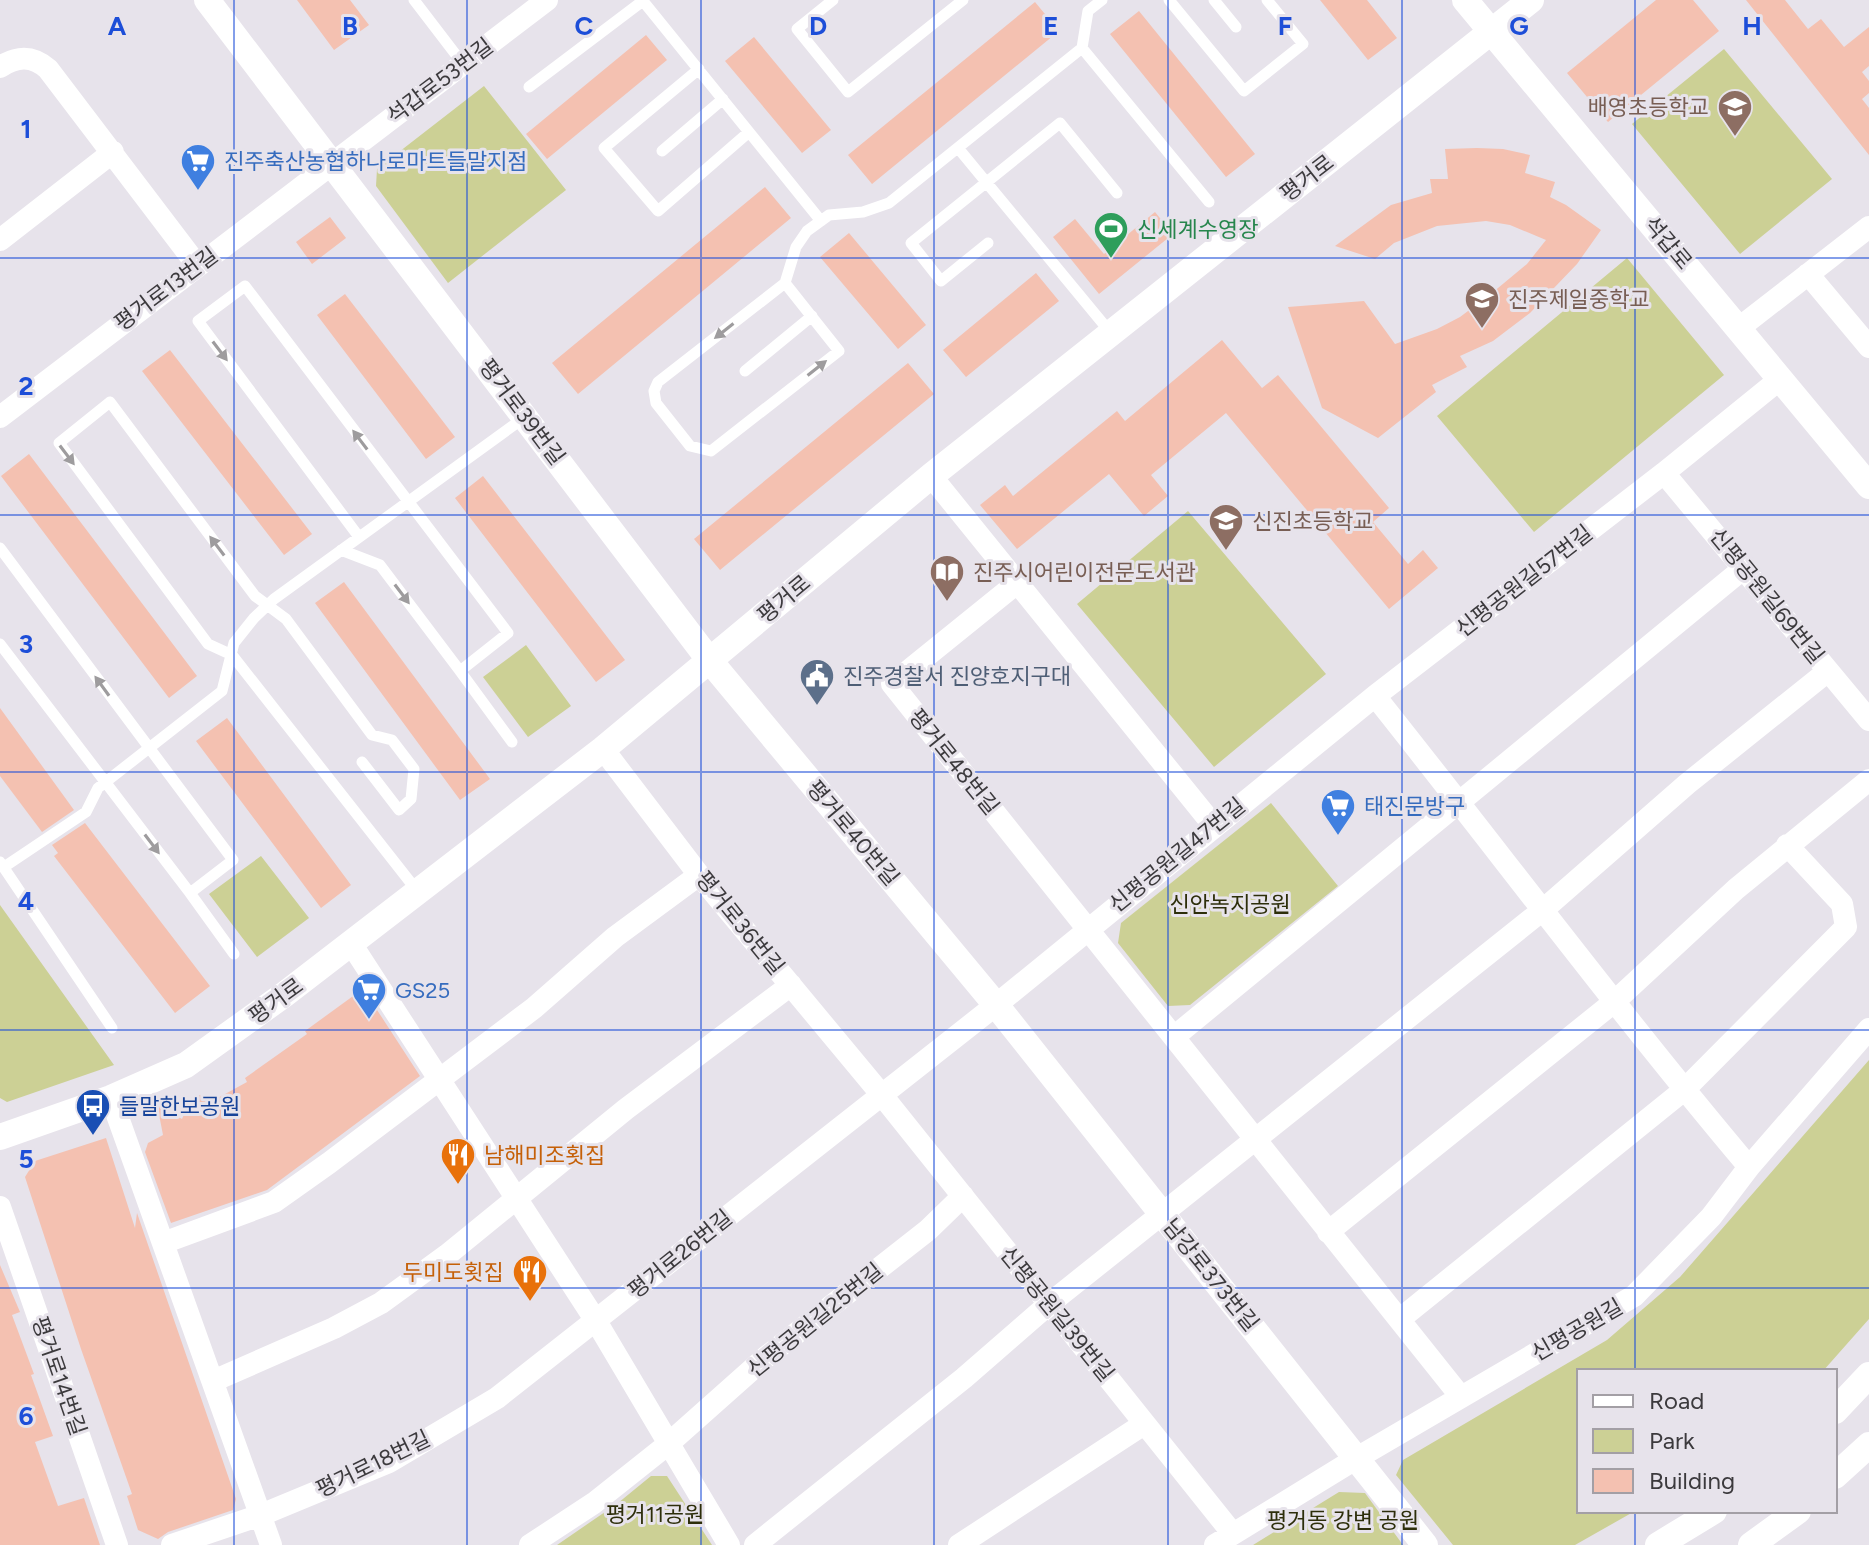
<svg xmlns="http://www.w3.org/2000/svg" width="1869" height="1545" font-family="Figtree,'Noto Sans KR',sans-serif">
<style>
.green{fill:#ccd095}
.building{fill:#f4c1b1}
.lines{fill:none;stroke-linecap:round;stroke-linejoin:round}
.service{stroke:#fff;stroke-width:11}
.minor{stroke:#fff;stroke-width:22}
.tertiary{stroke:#fff;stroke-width:26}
.oneway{fill:#9e9c9e}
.grid{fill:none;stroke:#1d4ed8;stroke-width:2;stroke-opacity:0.55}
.labels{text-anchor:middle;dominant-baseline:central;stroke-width:6;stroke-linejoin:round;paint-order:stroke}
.street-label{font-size:22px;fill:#3c3a3d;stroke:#e7e3eb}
.education-label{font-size:22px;fill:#785e54;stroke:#e7e3eb;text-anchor:start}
.shop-label{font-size:22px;fill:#366cbe;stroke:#e7e3eb;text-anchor:start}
.leisure-label{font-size:22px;fill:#27864d;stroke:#e7e3eb;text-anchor:start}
.service-label{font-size:22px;fill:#4e5e75;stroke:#e7e3eb;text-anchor:start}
.park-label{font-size:22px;fill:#2d2e0a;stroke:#e7e3eb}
.transit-label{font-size:22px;fill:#164399;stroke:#e7e3eb;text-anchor:start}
.food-label{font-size:22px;fill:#c56008;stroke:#e7e3eb;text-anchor:start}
.grid-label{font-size:26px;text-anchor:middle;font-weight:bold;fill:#1d4ed8;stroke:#e7e3eb;stroke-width:6;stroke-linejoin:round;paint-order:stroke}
</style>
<rect width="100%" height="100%" fill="#e7e3eb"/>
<path class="green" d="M1724,49L1832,179L1740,254L1632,124Z
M484,86L566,190L448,283L376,186L377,169Z
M1627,258L1724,375L1534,532L1437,416Z
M1188,511L1326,674L1214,767L1077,604Z
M526,645L571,706L528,737L483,677Z
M1271,803L1338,886L1190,1005L1168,1006L1118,943L1121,923Z
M261,856L309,918L257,957L209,894Z
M0,905L114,1065L7,1102L0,1098Z
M1869,1060V1319L1823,1371H1579V1511H1635L1575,1545H1453L1396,1475L1403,1460L1607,1340L1680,1277Z
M651,1476H667L712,1545H557L618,1503Z
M1339,1492L1365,1493L1403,1545H1253Z"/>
<path class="building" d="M297,0H350L369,25L334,50Z
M1320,0H1367L1397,38L1368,60Z
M1656,0H1693L1719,31L1608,122L1567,73Z
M1746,0H1785L1808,29L1821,19L1844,47L1869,27V66L1862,72L1869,81V93L1862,99L1869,108V155Z
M1035,2L1059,31L872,184L848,155Z
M1139,11L1255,154L1226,177L1110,34Z
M646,35L667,60L547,159L526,134Z
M754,37L831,130L802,153L725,61Z
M1477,148L1503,149L1530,155L1525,173L1555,182L1550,197L1566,205L1601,230L1577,264L1530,313L1493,341L1460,356L1467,367L1432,385L1436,392L1378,438L1322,408L1288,307L1364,301L1395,344L1437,329L1460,317L1492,293L1527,264L1546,240L1510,225L1486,221L1437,226L1394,243L1375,259L1335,246L1391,205L1432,193L1430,179H1448L1445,149Z
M765,187L791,218L578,394L552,363Z
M1155,212L1173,234L1099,294L1053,237L1075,219L1104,254Z
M330,217L346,238L312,264L296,242Z
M849,233L926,325L898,349L820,257Z
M1036,273L1059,301L966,377L943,350Z
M345,294L455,437L426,459L317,315Z
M1222,340L1262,388L1278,375L1389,508L1373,522L1408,564L1423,550L1438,568L1389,609L1226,413L1151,475L1168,496L1144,516L1109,474L1017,549L980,505L1005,485L1013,496L1117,411L1125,421Z
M170,350L312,534L284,555L142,371Z
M908,363L934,394L720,570L694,539Z
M29,454L197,676L169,698L1,476Z
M483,476L625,660L596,682L455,498Z
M344,582L490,779L460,800L315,603Z
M0,708L74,810L42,832L0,776Z
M227,718L351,885L321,908L196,741Z
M85,823L210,986L175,1013L54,856L58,853L52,845Z
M360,991L366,993L420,1076L267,1190L171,1223L145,1152L148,1143L163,1135L157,1104L182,1119L191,1098L199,1095L216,1099L247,1082L245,1078L307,1034L305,1031Z
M106,1138L135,1228L137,1213L236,1499L233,1510L168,1532L158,1539L138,1530L127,1496L132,1494L81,1349L25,1177L35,1161Z
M0,1265L20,1312L12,1315L34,1374L31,1375L53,1436L35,1442L58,1506L84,1498L100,1545H0Z"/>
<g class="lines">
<path class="service" d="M414,0L463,64
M833,0L797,29L848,92L963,0
M1169,0L1244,91L1303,44L1267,0
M1214,0L1236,27
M643,1L821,221
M1082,48L1209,202
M699,69L604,148L658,211L749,132
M529,87L644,0
M958,148L1110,332
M662,151L723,99
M988,243L941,281L911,243L1060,123L1117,193
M785,283L839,351L711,451L690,446L656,403L654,391L658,382L785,283L796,247L807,231L829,215L863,212L889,203L1082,48L1088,11L1102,0
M745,371L812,316
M0,548L233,860L190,893L0,644
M341,550L380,565L460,671L508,633L245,286L198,321L359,537
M460,671L512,742
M362,762L399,810L411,799L414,769L392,740L372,735L286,619L255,596L110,402L59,443L208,644L232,655L418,892
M0,862L112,1028
M4,867L86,812L98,788L222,691L234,643L254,618L274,599L525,417
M190,893L234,954"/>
<path class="minor" d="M0,67C17,56 32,55 48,69L197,265
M0,240L113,152
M1808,274L1869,347
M1739,328L1869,227
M0,417L547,0
M1664,473L1869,720
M931,476L1214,826
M1017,583L892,684L1461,1397
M1375,696C1500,853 1620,1014 1749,1167
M603,749L699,875L881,1094L1233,1534
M352,945L596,1321L729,1545
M1175,1036L1744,568
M111,1098L271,1545
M0,1207L117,1545
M1328,1232L1614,1002L1736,889L1869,780
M163,1243L274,1202L329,1163L534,1008L615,937L699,875
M1400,1319L1684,1090L1846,927L1842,904L1787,845
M213,1381L334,1328L381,1303L447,1255L626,1109L791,985
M172,1545L261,1515L389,1462L497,1398L996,1005L1375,696L1664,473L1780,379
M530,1545L594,1503L667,1445L766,1357L928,1230L963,1196
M755,1545L964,1378L1049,1304L1544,909L1687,784L1828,671
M959,1545L1144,1424
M1215,1545L1357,1458L1634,1296L1711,1217L1749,1167L1869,1029"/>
<path class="tertiary" d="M207,0L710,661L996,1005L1425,1545
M1465,0L1869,486
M0,1137L111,1098L186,1065L285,994L603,749L931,476L1531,0
M1835,1411L1869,1375
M1835,1476L1869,1445
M1658,1545L1714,1511
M1751,1545L1798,1511"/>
</g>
<defs><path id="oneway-solid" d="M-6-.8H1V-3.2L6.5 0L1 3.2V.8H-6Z" transform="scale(2)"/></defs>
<g class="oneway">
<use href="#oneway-solid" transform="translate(724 331) rotate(142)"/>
<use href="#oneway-solid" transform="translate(220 351) rotate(53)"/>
<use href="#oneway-solid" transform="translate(817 368) rotate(-38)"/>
<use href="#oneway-solid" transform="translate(360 440) rotate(-127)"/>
<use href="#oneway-solid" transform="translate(67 455) rotate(53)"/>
<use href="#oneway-solid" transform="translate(217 546) rotate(-127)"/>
<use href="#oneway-solid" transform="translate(402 594) rotate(53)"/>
<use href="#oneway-solid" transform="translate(102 686) rotate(-126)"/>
<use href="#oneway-solid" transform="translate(152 844) rotate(53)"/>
</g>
<path class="grid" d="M234,0V1545M467,0V1545M701,0V1545M934,0V1545M1168,0V1545M1402,0V1545M1635,0V1371M0,258H1869M0,515H1869M0,772H1869M0,1030H1869M0,1288H1869M1635,1511V1545"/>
<defs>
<symbol id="school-pin" viewBox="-11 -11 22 30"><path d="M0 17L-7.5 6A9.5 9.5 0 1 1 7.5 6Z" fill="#8d6e63" stroke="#e7e3eb"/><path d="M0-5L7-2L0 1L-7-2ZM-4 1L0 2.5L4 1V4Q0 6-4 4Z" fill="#fff"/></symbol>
<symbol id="supermarket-pin" viewBox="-11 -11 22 30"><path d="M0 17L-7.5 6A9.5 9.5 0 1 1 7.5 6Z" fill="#3f7fe0" stroke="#e7e3eb"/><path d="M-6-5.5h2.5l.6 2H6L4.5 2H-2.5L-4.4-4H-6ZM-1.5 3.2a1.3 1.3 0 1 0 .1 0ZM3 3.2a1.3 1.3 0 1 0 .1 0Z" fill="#fff"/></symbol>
<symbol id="stadium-pin" viewBox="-11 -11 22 30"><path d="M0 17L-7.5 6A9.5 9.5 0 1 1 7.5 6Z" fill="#2e9e5b" stroke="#e7e3eb"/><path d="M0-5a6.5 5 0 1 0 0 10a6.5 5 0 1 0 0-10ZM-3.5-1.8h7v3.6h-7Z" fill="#fff"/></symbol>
<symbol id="library-pin" viewBox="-11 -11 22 30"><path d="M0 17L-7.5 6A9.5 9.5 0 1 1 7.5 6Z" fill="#8d6e63" stroke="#e7e3eb"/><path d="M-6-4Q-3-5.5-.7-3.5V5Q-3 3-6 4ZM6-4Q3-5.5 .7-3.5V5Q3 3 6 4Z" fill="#fff"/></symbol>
<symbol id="civic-pin" viewBox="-11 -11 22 30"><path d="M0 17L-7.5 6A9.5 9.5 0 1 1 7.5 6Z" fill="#5c6f8a" stroke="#e7e3eb"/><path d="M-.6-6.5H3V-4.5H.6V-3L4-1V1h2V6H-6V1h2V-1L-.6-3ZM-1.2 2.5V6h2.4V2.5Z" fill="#fff"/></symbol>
<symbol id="bus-pin" viewBox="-11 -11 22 30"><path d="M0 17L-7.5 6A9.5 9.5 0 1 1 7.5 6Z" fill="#1a4fb4" stroke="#e7e3eb"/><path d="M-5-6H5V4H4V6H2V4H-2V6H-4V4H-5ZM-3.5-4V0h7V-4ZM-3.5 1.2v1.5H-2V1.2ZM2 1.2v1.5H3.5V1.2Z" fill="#fff"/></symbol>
<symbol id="restaurant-pin" viewBox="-11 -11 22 30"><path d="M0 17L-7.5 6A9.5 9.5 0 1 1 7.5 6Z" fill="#e8710a" stroke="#e7e3eb"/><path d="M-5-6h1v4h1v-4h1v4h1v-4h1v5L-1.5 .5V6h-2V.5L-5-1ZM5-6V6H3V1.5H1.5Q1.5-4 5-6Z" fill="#fff"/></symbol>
</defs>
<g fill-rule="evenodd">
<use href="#school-pin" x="1715" y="87" width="40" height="54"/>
<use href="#supermarket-pin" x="178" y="141" width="40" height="54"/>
<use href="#stadium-pin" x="1091" y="209" width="40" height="54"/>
<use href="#school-pin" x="1462" y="279" width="40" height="54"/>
<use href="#school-pin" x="1206" y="501" width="40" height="54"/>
<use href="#library-pin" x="927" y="552" width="40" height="54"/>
<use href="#civic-pin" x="797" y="656" width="40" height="54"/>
<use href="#supermarket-pin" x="1318" y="786" width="40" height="54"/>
<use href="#supermarket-pin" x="349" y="970" width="40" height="54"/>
<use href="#bus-pin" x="73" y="1086" width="40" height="54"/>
<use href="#restaurant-pin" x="438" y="1135" width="40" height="54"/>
<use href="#restaurant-pin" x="510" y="1252" width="40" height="54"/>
</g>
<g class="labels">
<g class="street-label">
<text transform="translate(440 81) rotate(-37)">석갑로53번길</text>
<text transform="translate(1307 178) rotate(-38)">평거로</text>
<text transform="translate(1668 243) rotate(50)">석갑로</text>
<text transform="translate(166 289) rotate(-37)">평거로13번길</text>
<text transform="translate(522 412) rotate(53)">평거로39번길</text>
<text transform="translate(1524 581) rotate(-38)">신평공원길57번길</text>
<text transform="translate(1767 596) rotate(51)">신평공원길69번길</text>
<text transform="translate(784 599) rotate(-40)">평거로</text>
<text transform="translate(954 762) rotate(51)">평거로48번길</text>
<text transform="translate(853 833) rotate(50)">평거로40번길</text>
<text transform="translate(1177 855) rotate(-39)">신평공원길47번길</text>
<text transform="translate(740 923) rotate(51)">평거로36번길</text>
<text transform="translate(276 1001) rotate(-36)">평거로</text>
<text transform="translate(680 1254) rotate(-39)">평거로26번길</text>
<text transform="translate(1211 1275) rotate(51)">남강로373번길</text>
<text transform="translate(1057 1314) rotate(51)">신평공원길39번길</text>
<text transform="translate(815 1320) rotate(-39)">신평공원길25번길</text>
<text transform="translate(1577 1330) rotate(-30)">신평공원길</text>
<text transform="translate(59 1376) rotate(71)">평거로14번길</text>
<text transform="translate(373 1464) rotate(-26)">평거로18번길</text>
</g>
<g class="education-label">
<text x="1709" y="107" text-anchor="end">배영초등학교</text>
<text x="1508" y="299">진주제일중학교</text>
<text x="1252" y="521">신진초등학교</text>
<text x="973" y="572">진주시어린이전문도서관</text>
</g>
<g class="shop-label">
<text x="224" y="161">진주축산농협하나로마트들말지점</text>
<text x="1364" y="806">태진문방구</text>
<text x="395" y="990">GS25</text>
</g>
<g class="leisure-label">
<text x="1137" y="229">신세계수영장</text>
</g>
<g class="service-label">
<text x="843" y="676">진주경찰서 진양호지구대</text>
</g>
<g class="park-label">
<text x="1230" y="904">신안녹지공원</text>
<text x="655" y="1514">평거11공원</text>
<text x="1343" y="1520">평거동 강변 공원</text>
</g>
<g class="transit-label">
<text x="119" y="1106">들말한보공원</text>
</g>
<g class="food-label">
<text x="484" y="1155">남해미조횟집</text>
<text x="504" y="1272" text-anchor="end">두미도횟집</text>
</g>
</g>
<g class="grid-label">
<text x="117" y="35">A</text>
<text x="350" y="35">B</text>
<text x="584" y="35">C</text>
<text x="818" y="35">D</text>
<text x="1051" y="35">E</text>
<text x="1285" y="35">F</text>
<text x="1519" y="35">G</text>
<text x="1752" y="35">H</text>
<text x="26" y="138">1</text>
<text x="26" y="395">2</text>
<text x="26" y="653">3</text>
<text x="26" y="910">4</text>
<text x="26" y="1168">5</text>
<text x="26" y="1425">6</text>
</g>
<rect x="1577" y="1369" width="260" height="144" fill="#e7e3eb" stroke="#a39fa5" stroke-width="2"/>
<rect x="1593" y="1395" width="40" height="12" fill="#ffffff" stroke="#a39fa5" stroke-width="2"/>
<text x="1649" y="1409" font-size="24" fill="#3c3a3d">Road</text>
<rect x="1593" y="1429" width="40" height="24" fill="#ccd095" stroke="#a39fa5" stroke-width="2"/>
<text x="1649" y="1449" font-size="24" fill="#3c3a3d">Park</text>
<rect x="1593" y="1469" width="40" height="24" fill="#f4c1b1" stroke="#a39fa5" stroke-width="2"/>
<text x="1649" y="1489" font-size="24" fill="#3c3a3d">Building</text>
</svg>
